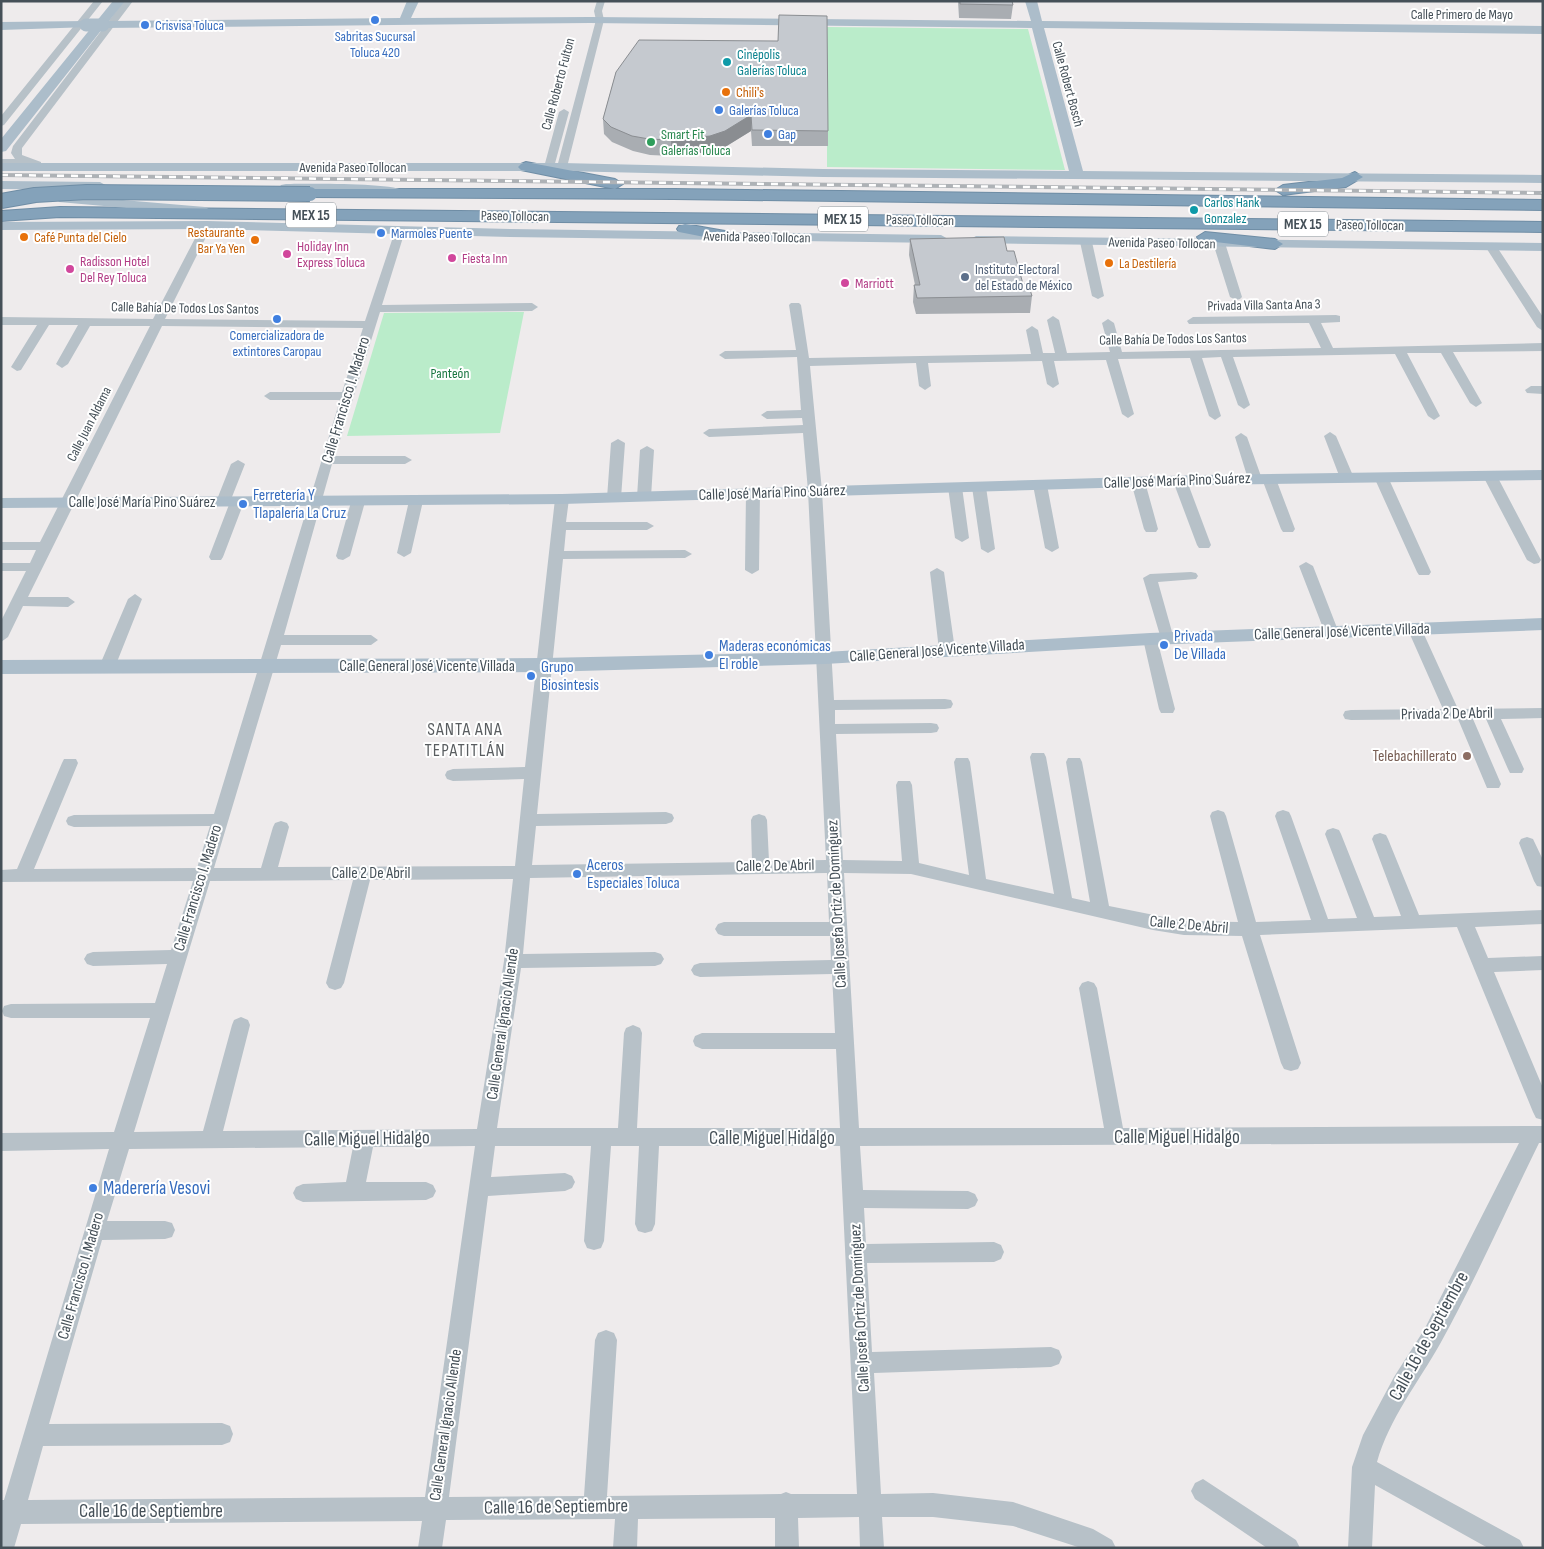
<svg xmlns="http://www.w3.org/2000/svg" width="1544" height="1549" font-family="'Sofia Sans Condensed',sans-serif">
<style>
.green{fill:#baecca}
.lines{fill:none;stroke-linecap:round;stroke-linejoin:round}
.highway-casing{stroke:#6f8da5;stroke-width:2}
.minor{fill:#b7c1c8;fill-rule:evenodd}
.major{fill:#acbdca;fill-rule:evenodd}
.highway{fill:#84a2ba;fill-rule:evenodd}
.rail-casing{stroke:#aeb2b6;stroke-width:4}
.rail{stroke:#fff;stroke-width:2.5;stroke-dasharray:7;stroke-linecap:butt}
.highway-bridge-casing{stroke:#6f8da5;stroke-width:16;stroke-linecap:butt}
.major-bridge{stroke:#acbdca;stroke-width:13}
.highway-bridge{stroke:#84a2ba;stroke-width:14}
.wall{fill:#a9adb2}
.shaded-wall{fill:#8a8d91}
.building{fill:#c5c9cf;stroke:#8a8d91}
.shop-dot{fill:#3f7fe0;stroke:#fff;stroke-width:2}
.culture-dot{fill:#0f9aa8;stroke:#fff;stroke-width:2}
.food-dot{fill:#e8710a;stroke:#fff;stroke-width:2}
.leisure-dot{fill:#2e9e5b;stroke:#fff;stroke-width:2}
.hotel-dot{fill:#d1479c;stroke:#fff;stroke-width:2}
.service-dot{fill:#5c6f8a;stroke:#fff;stroke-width:2}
.education-dot{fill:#8d6e63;stroke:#fff;stroke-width:2}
.labels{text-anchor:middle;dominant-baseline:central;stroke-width:4;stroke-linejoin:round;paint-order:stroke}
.far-street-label{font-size:14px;fill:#455058;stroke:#fff}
.far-shop-label{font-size:14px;fill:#366cbe;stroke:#fff;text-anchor:start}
.far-culture-label{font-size:14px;fill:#0d838f;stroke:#fff;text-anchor:start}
.far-food-label{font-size:14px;fill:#c56008;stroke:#fff;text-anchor:start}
.far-leisure-label{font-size:14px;fill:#27864d;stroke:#fff;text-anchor:start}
.far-hotel-label{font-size:14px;fill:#b23c85;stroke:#fff;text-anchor:start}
.far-service-label{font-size:14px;fill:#4e5e75;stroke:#fff;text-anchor:start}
.far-park-label{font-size:14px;fill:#197641;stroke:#fff}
.shield{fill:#fff;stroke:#7d848a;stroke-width:1}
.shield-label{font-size:15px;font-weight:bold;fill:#455058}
.street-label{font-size:16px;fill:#455058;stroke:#fff}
.shop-label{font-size:16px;fill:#366cbe;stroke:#fff;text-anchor:start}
.education-label{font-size:16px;fill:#785e54;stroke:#fff;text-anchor:end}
.neighbourhood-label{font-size:18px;letter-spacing:1px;fill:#595d60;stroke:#fff}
.near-street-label{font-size:19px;fill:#455058;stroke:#fff}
.near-shop-label{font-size:19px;fill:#366cbe;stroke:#fff;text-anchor:start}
</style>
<rect width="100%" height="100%" fill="#eeebec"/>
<path class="green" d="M827,27L1028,29L1065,170L827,167Z
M524,312L500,433L347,436L384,313Z"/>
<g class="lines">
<defs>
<path id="highway" d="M526,162L615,179L623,184L615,189L521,170L518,167L521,164Z
M1355,172L1363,177L1346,187L1283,195L1275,190L1283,185L1342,178Z
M310,189H674L1543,200V210L674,199L305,197L302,194Z
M60,207L1543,222V232L60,217L1,221V211Z
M685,224L725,231L733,236L725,241L679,232L677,229L679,226Z
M1205,232L1275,239L1283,244L1275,249L1199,240L1197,237Z"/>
</defs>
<use href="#highway" class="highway-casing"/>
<path class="minor" d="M94,1H103L4,125L1,126V116Z
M124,1H133L22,148V155L41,162V166L1,165V159H15L11,153L13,146Z
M597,1H605L602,11L604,20L567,167L562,170L557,167L596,20L594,11Z
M564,109L569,112L554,167L549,170L545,169L544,167L559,112Z
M207,222L212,225L165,319L365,321L395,231L400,228L405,231L382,305L532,303L538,307L532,311L380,312L335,456H405L412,460L405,464H332L284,635H371L378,640L371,645H281L214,868H261L273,827L275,823L281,821L287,823L289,827L278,867L515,866L524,779L453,781L447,779L445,775L447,771L453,769L525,767L555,499L562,495L569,499L566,522H647L654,526L647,530H566L564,551L685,550L692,554L685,558L563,559L537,814L666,812L672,814L674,818L672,822L666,824L536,826L532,865L752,862L751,820L753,816L759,814L765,816L767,820L769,861L826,860L808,491L803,433L709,437L703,433L709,429L803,425L802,418L767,419L761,415L767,411L801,410L797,357L725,359L719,355L725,351L796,350L789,305L791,303H799L801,305L809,358L1031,354L1026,330L1032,326L1038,330L1043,353H1055L1047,320L1053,316L1059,320L1067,353L1110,352L1102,323L1108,319L1114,323L1122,352L1321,348L1309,323L1189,324L1187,321L1193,317L1336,315L1340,316V322L1321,323L1333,348L1543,343V351L1453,352L1482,403L1476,407L1470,403L1441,353H1407L1440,416L1434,420L1428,416L1395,354L1233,357L1250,405L1244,409L1238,405L1221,357L1202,358L1221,416L1215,420L1209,416L1190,358L1118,359L1134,414L1128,418L1122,414L1106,360L1054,361L1059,384L1053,388L1047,384L1042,361L928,363L931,386L925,390L919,386L916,363L810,366L822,491L834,700L945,699L951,700L953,704L951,708L945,709L835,710V724L931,723L937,724L939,728L937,732L931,733L836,734L843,860L902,861L896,785L898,781H910L912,785L919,863L969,875L954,762L956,758H968L970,762L986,879L1054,894L1030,757L1032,753H1044L1046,757L1072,898L1090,902L1066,762L1068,758H1080L1082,762L1109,906L1184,921L1238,922L1210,816L1212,812L1218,810L1224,812L1226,816L1256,922L1311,920L1275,816L1277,812L1283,810L1289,812L1291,816L1328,919L1357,918L1325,834L1327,830L1333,828L1339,830L1341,834L1374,917L1401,916L1372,839L1374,835L1380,833L1386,835L1388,839L1419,915L1543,910V924L1475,927L1488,958L1543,956V970L1494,972L1543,1088V1120L1536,1118L1533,1112L1457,927L1260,935L1301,1063L1298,1069L1291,1071L1284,1069L1281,1063L1242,936L1184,935L1153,930L911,874L844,873L859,1128H1104L1079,988L1082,983L1088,981L1094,983L1097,988L1123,1128L1543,1126V1143H1539C1506,1210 1476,1279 1440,1344C1418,1383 1389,1419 1377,1462L1520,1540L1524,1548H1488L1375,1485L1372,1548H1348L1352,1467L1363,1435L1394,1377L1424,1330L1519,1143L860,1146L863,1190L968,1191L975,1194L978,1200L975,1206L968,1209L864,1208L866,1244L994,1242L1001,1245L1004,1252L1001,1259L994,1262L867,1263L872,1352L1051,1347L1059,1350L1062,1357L1059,1364L1051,1367L874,1373L881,1494L933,1493L1013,1502L1093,1529L1112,1540L1116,1548H1081L1013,1526L933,1517H882L884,1548H860L859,1517L798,1518L799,1548H775V1518L638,1519L637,1548H613L615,1519L446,1520L442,1548H418L422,1521L21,1524L14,1548H1V1500H4L109,1149L1,1151V1133L114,1132L150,1018H11L4,1016L2,1011L4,1006L11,1004L155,1003L167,964L93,966L87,964L84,959L87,954L93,952L171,950L193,881L1,882V870L17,869L62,763L64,759H76L78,763L34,869L197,868L210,826L74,827L68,825L66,821L68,817L74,815L214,814L340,400H270L264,396L270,392H342L363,328L162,326L28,597H68L75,602L68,607L23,606L8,637L1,642V621L26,571H1V563H30L36,550H1V542H40L150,326H90L68,364L62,368L56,364L78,325H49L21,370L17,371L11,367L37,325H1V317L153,319L202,225ZM827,873L829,922H724L718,924L715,929L718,934L724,936H830L831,960L700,963L694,965L691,970L694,975L700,977L832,974L835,1033H702L695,1036L693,1041L695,1046L702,1049H836L840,1128H637L642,1033L640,1028L633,1025L626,1028L624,1033L618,1128H497L521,968L655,966L661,964L664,959L661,954L655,952L523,954L530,878ZM513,879L504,961L477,1129L223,1131L250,1025L248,1020L241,1017L234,1020L232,1025L203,1131L134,1132L210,881L353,880L326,983L329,988L335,990L341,988L344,983L370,880ZM475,1146L425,1497L28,1500L43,1446L222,1445L230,1442L233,1434L230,1426L222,1423L49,1424L102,1240L165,1239L172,1237L175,1230L172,1223L165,1221H107L129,1149L353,1147L346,1182L303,1184L296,1187L293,1193L296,1199L303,1202L426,1200L433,1197L436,1191L433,1185L426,1182H366L373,1147ZM495,1146H591L584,1241L587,1248L594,1250L601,1248L604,1241L611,1146H639L635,1224L638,1231L645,1233L652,1231L655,1224L659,1146H840L857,1494H791L786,1492L781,1494L607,1496L617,1340L614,1333L606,1330L598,1333L595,1340L584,1496L449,1497L488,1196L565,1191L572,1188L575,1182L572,1176L565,1173L491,1177Z
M1086,239L1092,242L1104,296L1098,299L1092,296L1080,242Z
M1219,240L1225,243L1242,297L1240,299L1236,300L1230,297L1213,243Z
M1491,243L1495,244L1543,317V331L1537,327L1485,246Z
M1531,386H1543V394L1527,393L1525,390Z
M1330,432L1336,436L1354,478L1352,481L1347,482L1340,478L1324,436Z
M1241,433L1247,437L1262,479L1260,482H1250L1248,479L1235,437Z
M618,439L625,443L621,498L614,502L607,498L611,443Z
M647,446L654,450L651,497L644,501L637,497L640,450Z
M238,460L245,464L230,502L223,506L218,505L216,502L231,464Z
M1490,472L1497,476L1541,560L1539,563L1534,564L1527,560L1483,476Z
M1381,473L1388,477L1431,572L1429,575H1419L1417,572L1374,477Z
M1269,475L1276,479L1295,529L1293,532H1283L1281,529L1262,479Z
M1180,477L1187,481L1211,545L1209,548H1199L1197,545L1173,481Z
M1138,478L1145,482L1158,529L1156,532H1146L1144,529L1131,482Z
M1040,481L1047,485L1059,548L1052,552L1045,548L1033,485Z
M955,483L962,487L969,538L962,542L955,538L948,487Z
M979,483L986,487L995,549L988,553L981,549L972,487Z
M753,489L760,493L759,570L752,574L745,570L746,493Z
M416,497L423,501L411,553L404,557L397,553L409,501Z
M237,498L244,502L223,557L221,560H211L209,557L230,502Z
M358,498L365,502L350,556L343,560L338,559L336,556L351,502Z
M1306,562L1313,566L1339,633L1337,636L1332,638L1325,633L1299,566Z
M937,568L944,572L955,650L947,655L939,650L930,572Z
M1191,572L1196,573L1198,576L1196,579L1158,582L1174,639L1172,642H1162L1143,578L1150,574Z
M135,594L142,599L115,667L107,672L102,671L99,667L128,599Z
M1415,625L1422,630L1458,709L1543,708V718L1501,719L1524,769L1522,773H1510L1508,769L1486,719H1473L1501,784L1499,788H1487L1458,719L1351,720L1345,719L1343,715L1345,711L1351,710L1443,709L1408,630Z
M1150,634L1157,639L1175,709L1173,713H1161L1159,709L1143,639Z
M1527,837L1533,839L1543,860V887L1537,886L1534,881L1519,843L1521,839Z
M1203,1479L1296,1540L1300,1548H1267L1195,1499L1191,1491L1195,1483Z"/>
<path class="major" d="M113,1H125L109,21L400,18L407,1H419L411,18L590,17L1031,21L1025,1H1037L1042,21L1543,26V34L1044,28L1083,171L1543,175V183L823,177L562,171H1V163H562L823,169L1069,171L1032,28L590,23L103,28L6,151L1,152V139Z
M86,21L90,23V27L1,30V22Z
M1,181L100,182L107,186L100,190L1,189Z
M286,184C304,184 397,182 405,192L398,196L281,191L279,188L281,185Z
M64,195L205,207L212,211L205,215L59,202L57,199L59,196Z
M207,221L510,229L941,235L948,239L941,243L510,237L207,229L1,230V222Z
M976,236L1543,243V251L971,243L969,240Z
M1543,470V480L1200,485L562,504L1,508V498L562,494L1200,475Z
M1543,618V630L1150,645L825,664L544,672L1,674V660L544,658L825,652L1150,633Z"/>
<use href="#highway" class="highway"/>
<defs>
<path id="rail" d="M1,175L1543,193"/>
</defs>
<use href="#rail" class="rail-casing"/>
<use href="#rail" class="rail"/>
<defs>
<path id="highway-bridge" d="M1,201L35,195L87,192L310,194"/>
</defs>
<use href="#highway-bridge" class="highway-bridge-casing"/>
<path class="major-bridge" d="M86,25H103"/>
<use href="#highway-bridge" class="highway-bridge"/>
</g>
<path class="wall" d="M958,1H1012L1013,5L1011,19L959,18Z
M616,72L828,131V146H752L751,131L725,147L710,152L672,156L650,155L633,151L612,142L604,134L603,119Z
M910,239L1007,251L1023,284L1032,296L1030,313L916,314L913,302L914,285H915L909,255Z"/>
<path class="shaded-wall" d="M751,115V131L725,147L710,152L672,156L671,140Z"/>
<path class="building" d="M960,1H1012L1013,5L960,4Z
M779,15L827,16L828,131L752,130L751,115L725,131L710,136L671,140L649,139L632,136L611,127L603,119L616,72L639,40L778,41Z
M1004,237L1007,251H1014L1023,284L1028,283L1032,296L917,298L914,285H920L910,239Z"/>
<g class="shop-dot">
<circle cx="375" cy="20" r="5"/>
<circle cx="145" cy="25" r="5"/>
<circle cx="719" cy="110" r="5"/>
<circle cx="768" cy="134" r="5"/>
<circle cx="381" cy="233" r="5"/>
<circle cx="277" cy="319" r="5"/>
<circle cx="243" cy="504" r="5"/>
<circle cx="1164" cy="645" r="5"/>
<circle cx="709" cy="655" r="5"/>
<circle cx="531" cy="676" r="5"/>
<circle cx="577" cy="874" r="5"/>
<circle cx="93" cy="1188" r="5"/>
</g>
<g class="culture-dot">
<circle cx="727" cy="62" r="5"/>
<circle cx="1194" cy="210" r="5"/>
</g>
<g class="food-dot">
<circle cx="726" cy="92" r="5"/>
<circle cx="24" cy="237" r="5"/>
<circle cx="255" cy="240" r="5"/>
<circle cx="1109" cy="263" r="5"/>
</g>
<circle class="leisure-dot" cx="651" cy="142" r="5"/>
<g class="hotel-dot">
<circle cx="287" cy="254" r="5"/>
<circle cx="452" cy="258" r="5"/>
<circle cx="70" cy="269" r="5"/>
<circle cx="845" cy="283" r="5"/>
</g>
<circle class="service-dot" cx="965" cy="277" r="5"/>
<circle class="education-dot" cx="1467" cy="756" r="5"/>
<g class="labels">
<g class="far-street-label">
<text x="1462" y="14">Calle Primero de Mayo</text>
<text transform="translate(558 84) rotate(-75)">Calle Roberto Fulton</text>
<text transform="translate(1068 84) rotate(75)">Calle Robert Bosch</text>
<text x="353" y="167">Avenida Paseo Tollocan</text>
<text transform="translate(515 216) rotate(1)">Paseo Tollocan</text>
<text transform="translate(920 220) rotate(1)">Paseo Tollocan</text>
<text transform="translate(1370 225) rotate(1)">Paseo Tollocan</text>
<text transform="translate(757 237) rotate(1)">Avenida Paseo Tollocan</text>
<text transform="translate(1162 243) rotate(1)">Avenida Paseo Tollocan</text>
<text transform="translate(1264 305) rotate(-1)">Privada Villa Santa Ana 3</text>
<text transform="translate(185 308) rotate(1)">Calle Bahía De Todos Los Santos</text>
<text transform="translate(1173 339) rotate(-1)">Calle Bahía De Todos Los Santos</text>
<text transform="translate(89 424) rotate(-63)">Calle Juan Aldama</text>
</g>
<g class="far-shop-label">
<text x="155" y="25">Crisvisa Toluca</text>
<text x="375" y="36" text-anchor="middle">Sabritas Sucursal<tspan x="375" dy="16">Toluca 420</tspan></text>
<text x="729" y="110">Galerías Toluca</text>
<text x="778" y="134">Gap</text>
<text x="391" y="233">Marmoles Puente</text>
<text x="277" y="335" text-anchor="middle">Comercializadora de<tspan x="277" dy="16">extintores Caropau</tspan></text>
</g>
<g class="far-culture-label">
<text x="737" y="54">Cinépolis<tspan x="737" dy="16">Galerías Toluca</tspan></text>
<text x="1204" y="202">Carlos Hank<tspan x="1204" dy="16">Gonzalez</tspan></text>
</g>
<g class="far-food-label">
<text x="736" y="92">Chili's</text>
<text x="245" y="232" text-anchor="end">Restaurante<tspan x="245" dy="16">Bar Ya Yen</tspan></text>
<text x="34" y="237">Café Punta del Cielo</text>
<text x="1119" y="263">La Destilería</text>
</g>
<g class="far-leisure-label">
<text x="661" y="134">Smart Fit<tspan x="661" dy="16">Galerías Toluca</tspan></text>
</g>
<g class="far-hotel-label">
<text x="297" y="246">Holiday Inn<tspan x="297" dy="16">Express Toluca</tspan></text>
<text x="462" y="258">Fiesta Inn</text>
<text x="80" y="261">Radisson Hotel<tspan x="80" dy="16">Del Rey Toluca</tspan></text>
<text x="855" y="283">Marriott</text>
</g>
<g class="far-service-label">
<text x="975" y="269">Instituto Electoral<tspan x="975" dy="16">del Estado de México</tspan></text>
</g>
<g class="far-park-label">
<text x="450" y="373">Panteón</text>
</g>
<g class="shield">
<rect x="286" y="202.5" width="50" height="25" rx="4"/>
<rect x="818" y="206.5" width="50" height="25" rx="4"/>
<rect x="1278" y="211.5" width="50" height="25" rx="4"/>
</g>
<g class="shield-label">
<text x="311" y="215">MEX 15</text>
<text x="843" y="219">MEX 15</text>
<text x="1303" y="224">MEX 15</text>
</g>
<g class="street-label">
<text transform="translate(346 400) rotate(-73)">Calle Francisco I. Madero</text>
<text transform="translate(1177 481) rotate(-2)">Calle José María Pino Suárez</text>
<text transform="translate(772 493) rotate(-2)">Calle José María Pino Suárez</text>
<text x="142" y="502">Calle José María Pino Suárez</text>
<text transform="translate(1342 632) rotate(-2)">Calle General José Vicente Villada</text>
<text transform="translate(937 651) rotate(-4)">Calle General José Vicente Villada</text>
<text x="427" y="666">Calle General José Vicente Villada</text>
<text transform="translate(1447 714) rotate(-1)">Privada 2 De Abril</text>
<text transform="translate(775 866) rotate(-1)">Calle 2 De Abril</text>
<text x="371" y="873">Calle 2 De Abril</text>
<text transform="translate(198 888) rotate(-73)">Calle Francisco I. Madero</text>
<text transform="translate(837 904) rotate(-93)">Calle Josefa Ortiz de Domínguez</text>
<text transform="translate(1189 925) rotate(5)">Calle 2 De Abril</text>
<text transform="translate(503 1024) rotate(-82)">Calle General Ignacio Allende</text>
<text transform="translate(81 1276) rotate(-74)">Calle Francisco I. Madero</text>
<text transform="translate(860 1308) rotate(-93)">Calle Josefa Ortiz de Domínguez</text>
<text transform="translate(446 1425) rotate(-82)">Calle General Ignacio Allende</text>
</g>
<g class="shop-label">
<text x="253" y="495">Ferretería Y<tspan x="253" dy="18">Tlapalería La Cruz</tspan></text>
<text x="1174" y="636">Privada<tspan x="1174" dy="18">De Villada</tspan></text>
<text x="719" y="646">Maderas económicas<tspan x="719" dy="18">El roble</tspan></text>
<text x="541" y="667">Grupo<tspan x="541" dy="18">Biosintesis</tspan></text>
<text x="587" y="865">Aceros<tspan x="587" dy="18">Especiales Toluca</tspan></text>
</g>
<g class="education-label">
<text x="1457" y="756">Telebachillerato</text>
</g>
<g class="neighbourhood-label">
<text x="465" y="729">SANTA ANA<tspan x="465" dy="21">TEPATITLÁN</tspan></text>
</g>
<g class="near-street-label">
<text x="1177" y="1137">Calle Miguel Hidalgo</text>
<text x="772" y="1138">Calle Miguel Hidalgo</text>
<text transform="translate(367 1139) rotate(-1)">Calle Miguel Hidalgo</text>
<text transform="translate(1429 1336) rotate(-61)">Calle 16 de Septiembre</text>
<text transform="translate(556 1507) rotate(-1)">Calle 16 de Septiembre</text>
<text x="151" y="1511">Calle 16 de Septiembre</text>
</g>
<g class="near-shop-label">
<text x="103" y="1188">Maderería Vesovi</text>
</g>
</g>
<rect width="1544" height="1549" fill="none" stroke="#455058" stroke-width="5"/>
</svg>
